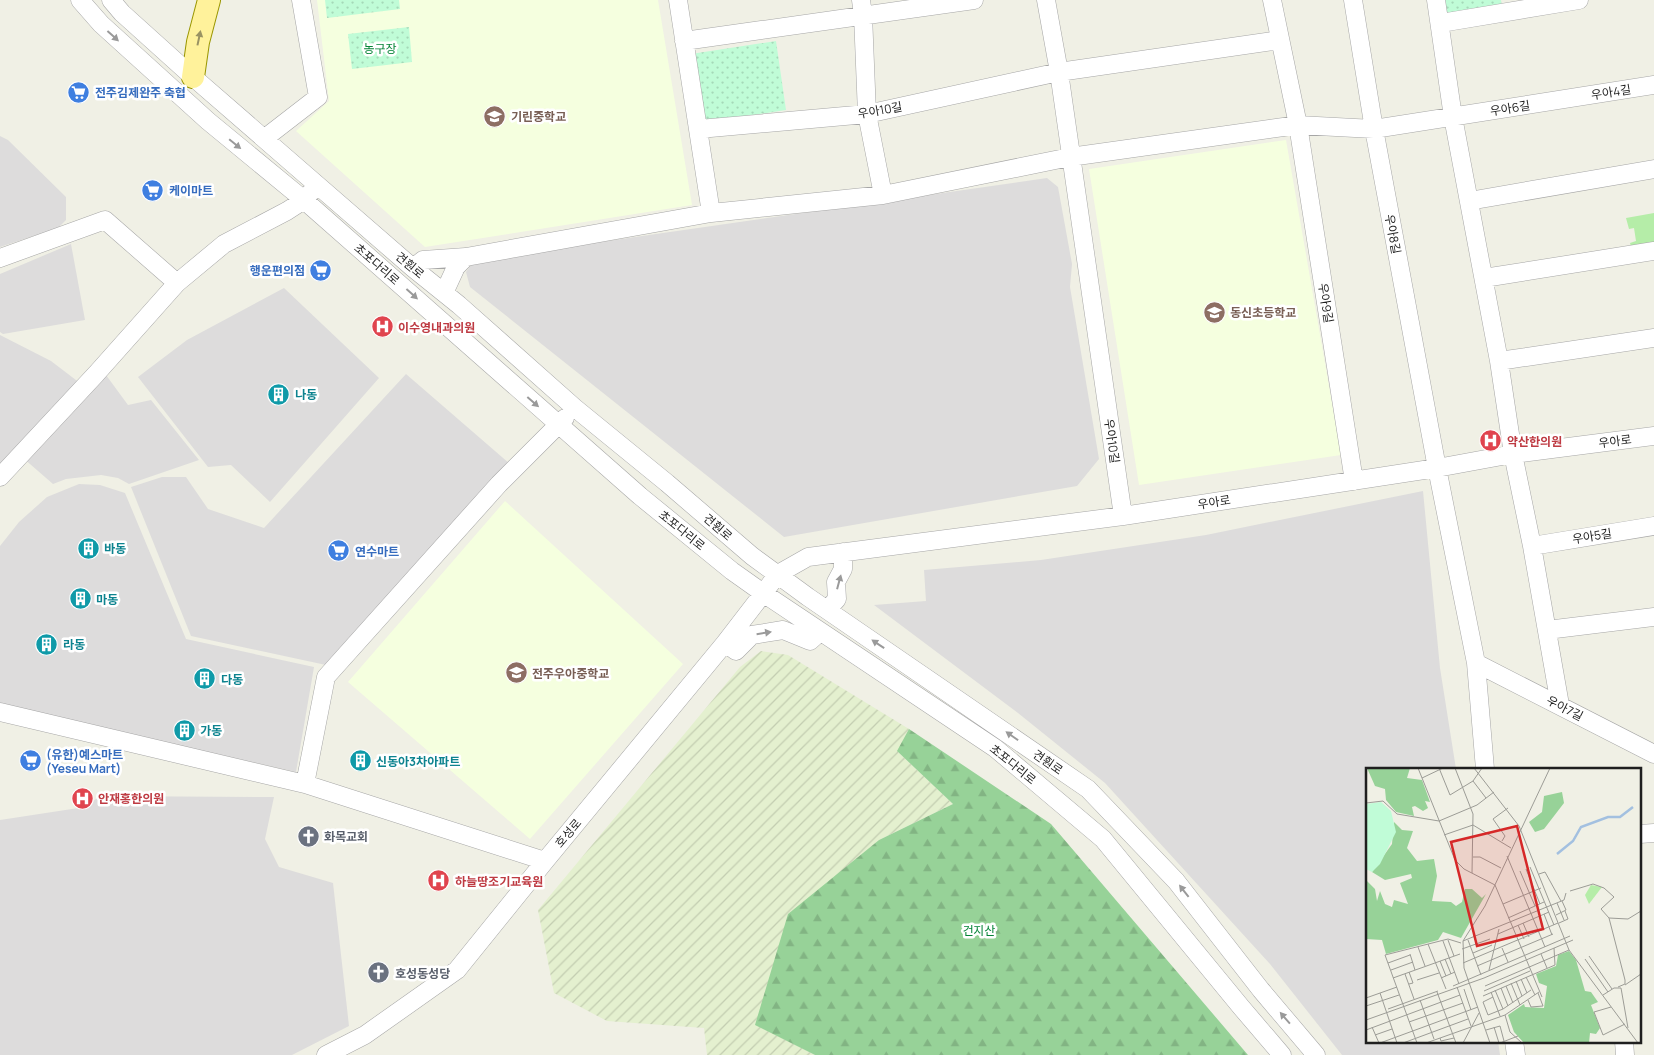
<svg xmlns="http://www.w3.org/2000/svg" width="1654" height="1055" font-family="Manrope,'Noto Sans KR',sans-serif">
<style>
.residential{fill:#dddcdc}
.education{fill:#f5ffdf}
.farmland{fill:url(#farmland-furrows)}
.grass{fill:#b5eda8}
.forest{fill:url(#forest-firs)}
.park{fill:url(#park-dots)}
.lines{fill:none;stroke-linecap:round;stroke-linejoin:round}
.minor-casing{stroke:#a6a6a6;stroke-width:19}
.major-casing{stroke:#9a9600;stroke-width:24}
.minor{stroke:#fff;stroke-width:18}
.major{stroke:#fff29b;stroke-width:22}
.oneway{fill:#9a9a9a}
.oneway2{fill:#9a9363}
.labels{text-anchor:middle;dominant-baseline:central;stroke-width:5;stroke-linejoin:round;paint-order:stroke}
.park-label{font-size:12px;fill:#068437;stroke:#fff}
.shop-label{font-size:12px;font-weight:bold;fill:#366cbe;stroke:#fff;text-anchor:start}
.street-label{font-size:12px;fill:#1f1f1f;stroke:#fff}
.education-label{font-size:12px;font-weight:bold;fill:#785e54;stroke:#fff;text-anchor:start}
.health-label{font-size:12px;font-weight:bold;fill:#be3a42;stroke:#fff;text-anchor:start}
.culture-label{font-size:12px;font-weight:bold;fill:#0d838f;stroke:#fff;text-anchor:start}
.worship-label{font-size:12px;font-weight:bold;fill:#5b616d;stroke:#fff;text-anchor:start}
.inset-river{fill:none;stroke:#a3c0e0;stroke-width:2.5}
.inset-road{fill:none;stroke:#9c9c96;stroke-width:1}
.view{fill:#d62828;fill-opacity:0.15;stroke:#d62828;stroke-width:2.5}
.inset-edge{fill:none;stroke:#1f1f1f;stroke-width:2.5}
</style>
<defs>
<pattern id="farmland-furrows" width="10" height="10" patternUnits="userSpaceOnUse" patternTransform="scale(1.25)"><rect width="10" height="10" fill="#e4f0cf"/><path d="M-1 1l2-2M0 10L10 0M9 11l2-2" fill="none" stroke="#c3cdb1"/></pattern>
<pattern id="forest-firs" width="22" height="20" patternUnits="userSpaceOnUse" patternTransform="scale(1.25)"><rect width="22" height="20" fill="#97d298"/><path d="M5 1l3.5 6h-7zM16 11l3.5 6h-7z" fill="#82b483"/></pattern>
<pattern id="park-dots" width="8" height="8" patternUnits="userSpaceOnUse" patternTransform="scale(1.25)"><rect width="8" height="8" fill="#c0fcd7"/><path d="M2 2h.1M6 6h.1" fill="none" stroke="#a5d8b8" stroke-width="1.8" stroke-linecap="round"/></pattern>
</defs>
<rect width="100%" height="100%" fill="#f0f0e5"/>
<path class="residential" d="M0,136L8,140L66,197V220L58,228L0,247Z
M1047,178L1058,187L1072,264L1070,287L1099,459L1077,486L784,537L470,287L466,272L475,260Z
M71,244L85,320L3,334L0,332V274Z
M284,288L379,378L270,502L231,465L208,467L138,377L187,340Z
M0,335L51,361L89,390L106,375L128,405L151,400L199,460L129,484L118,478L101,475L66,479L53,484L15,451L0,465Z
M406,374L510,464L326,665L191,636L131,487L162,477H186L208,509L264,528Z
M79,484L100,485L125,493L186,639L314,667L296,772L0,705V546L19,522L47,497Z
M1423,491L1440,668L1456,769H1368V1041H1498L1500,1055H1342L1270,964L1105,783L1018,713L874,605L926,601L924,570L1041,560L1206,535Z
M100,796L274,797L265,839L279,867L333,883L349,1026L292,1055H0V820L85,807Z"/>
<path class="education" d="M317,0H658L692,205L425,247L296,131L329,101Z
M1286,140L1341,455L1139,485L1089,169Z
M505,501L683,664L530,839L348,682Z"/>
<path class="farmland" d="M761,651L788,655L909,729L898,752L953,804L879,840L756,1025L815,1055H707L704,1028L607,1021L554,993L538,910L740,667Z"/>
<path class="grass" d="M1654,213V243L1631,247L1630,243L1636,241L1634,228L1629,229L1626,218Z"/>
<path class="forest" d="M909,729L1051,824L1248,1055H815L755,1025L788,914L879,840L953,804L897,751Z"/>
<path class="park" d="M325,0H399L400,9L327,18Z
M1444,0H1501L1502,7L1446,16Z
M409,27L412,62L352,69L348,34Z
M776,41L786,110L701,123L691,54Z"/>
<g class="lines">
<defs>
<path id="minor" d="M80,0L101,24L208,121L304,200L640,496L732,571L763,593L995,748L1103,839L1241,1007L1282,1055
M111,0L122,13L193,77L413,268L459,305L575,408L667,483L752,556L808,597L1088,789L1176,881L1261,990L1316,1055
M678,0L711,213
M861,0L863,15L867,114L883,195
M1046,0L1059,72L1123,516
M1272,0L1298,125L1354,481
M1353,0L1374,129L1437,468L1476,663L1485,769
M1436,0L1453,117L1499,361L1513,454L1532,546L1560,705
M1441,23L1579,0
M684,41L974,0
M699,129L867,114L1059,72L1280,40
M265,138L318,97L301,0
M1469,201L1654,169
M0,258L105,220L177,283
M413,268L423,260L466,257L711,213L883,195L1070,157L1298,125L1374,129L1654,85
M1484,278L1654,251
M444,293L456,267L466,257
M1499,361L1654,338
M0,477L96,374L177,283L224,244L287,211L304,200L310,193
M1532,546L1654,526
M827,610L837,599L836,582L843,569V552
M1547,630L1654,617
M725,643L736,651L752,635L783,630L810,641L820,632
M1476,663L1654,754
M0,712L305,784L545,861
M305,784L326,677L499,484L565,418
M1640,834L1654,833
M1514,1041L1516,1055
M1624,1041L1625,1055
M326,1055L365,1035L457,970L545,861L725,643L778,574L808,557L1123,516L1437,468L1513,454L1654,436"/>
<path id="major" d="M193,77L198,42L209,0"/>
</defs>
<use href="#minor" class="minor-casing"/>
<use href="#major" class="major-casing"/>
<use href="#minor" class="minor"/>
<use href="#major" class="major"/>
</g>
<defs><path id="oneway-solid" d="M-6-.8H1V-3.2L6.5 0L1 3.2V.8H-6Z" transform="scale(1.25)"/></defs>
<g class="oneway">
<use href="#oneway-solid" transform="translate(113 36) rotate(42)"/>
<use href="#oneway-solid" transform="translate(235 144) rotate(39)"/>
<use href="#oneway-solid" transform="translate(412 294) rotate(42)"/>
<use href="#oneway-solid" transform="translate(533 402) rotate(41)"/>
<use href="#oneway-solid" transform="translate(839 582) rotate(-75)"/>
<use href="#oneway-solid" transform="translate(764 633) rotate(-9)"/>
<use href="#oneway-solid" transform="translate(878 644) rotate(-146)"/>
<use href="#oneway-solid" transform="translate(1012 736) rotate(-145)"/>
<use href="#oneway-solid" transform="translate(1184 891) rotate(-128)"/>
<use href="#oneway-solid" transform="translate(1285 1018) rotate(-131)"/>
</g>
<use class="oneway2" href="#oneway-solid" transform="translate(199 38) rotate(-78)"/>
<defs>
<symbol id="supermarket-disc" viewBox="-11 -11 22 22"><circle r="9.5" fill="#3f7fe0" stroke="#fff"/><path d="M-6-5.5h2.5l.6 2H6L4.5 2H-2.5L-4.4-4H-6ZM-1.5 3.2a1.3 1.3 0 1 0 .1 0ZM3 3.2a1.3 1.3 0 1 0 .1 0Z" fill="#fff"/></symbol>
<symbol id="school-disc" viewBox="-11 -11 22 22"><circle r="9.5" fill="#8d6e63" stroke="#fff"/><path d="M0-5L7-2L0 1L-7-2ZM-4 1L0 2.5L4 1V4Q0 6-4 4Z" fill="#fff"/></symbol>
<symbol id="hospital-disc" viewBox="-11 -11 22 22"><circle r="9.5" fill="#e0444e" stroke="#fff"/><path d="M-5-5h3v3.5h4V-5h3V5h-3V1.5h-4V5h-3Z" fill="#fff"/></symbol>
<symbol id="building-disc" viewBox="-11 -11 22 22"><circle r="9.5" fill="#0f9aa8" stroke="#fff"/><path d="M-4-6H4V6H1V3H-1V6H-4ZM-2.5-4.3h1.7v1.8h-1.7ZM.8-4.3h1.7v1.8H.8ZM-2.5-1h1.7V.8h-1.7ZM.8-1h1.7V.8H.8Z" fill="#fff"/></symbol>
<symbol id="church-disc" viewBox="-11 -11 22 22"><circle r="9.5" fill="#6b7280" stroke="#fff"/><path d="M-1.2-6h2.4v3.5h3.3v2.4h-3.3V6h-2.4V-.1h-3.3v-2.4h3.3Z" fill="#fff"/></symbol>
</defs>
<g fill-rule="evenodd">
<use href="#supermarket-disc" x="66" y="80" width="25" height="25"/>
<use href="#school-disc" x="482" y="104" width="25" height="25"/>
<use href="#supermarket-disc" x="140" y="178" width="25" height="25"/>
<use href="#supermarket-disc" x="308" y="258" width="25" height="25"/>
<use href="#school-disc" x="1202" y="300" width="25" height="25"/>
<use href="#hospital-disc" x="370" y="314" width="25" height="25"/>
<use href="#building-disc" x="266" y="382" width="25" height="25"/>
<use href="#hospital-disc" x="1478" y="428" width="25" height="25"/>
<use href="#building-disc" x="76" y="536" width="25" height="25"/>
<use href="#supermarket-disc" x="326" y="538" width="25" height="25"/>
<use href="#building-disc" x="68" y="586" width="25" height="25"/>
<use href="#building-disc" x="34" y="632" width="25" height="25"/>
<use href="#school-disc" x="504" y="660" width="25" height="25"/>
<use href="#building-disc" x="192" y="666" width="25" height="25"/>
<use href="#building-disc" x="172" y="718" width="25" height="25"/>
<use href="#supermarket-disc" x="18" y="748" width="25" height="25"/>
<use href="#building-disc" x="348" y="748" width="25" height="25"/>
<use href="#hospital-disc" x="70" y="786" width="25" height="25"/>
<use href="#church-disc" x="296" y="824" width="25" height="25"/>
<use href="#hospital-disc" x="426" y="868" width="25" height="25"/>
<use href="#church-disc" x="366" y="960" width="25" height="25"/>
</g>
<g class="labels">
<g class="park-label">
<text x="380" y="48">농구장</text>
<text x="979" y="930">건지산</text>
</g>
<g class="shop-label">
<text x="95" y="92">전주김제완주 축협</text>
<text x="169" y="190">케이마트</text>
<text x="305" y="270" text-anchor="end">행운편의점</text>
<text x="355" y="551">연수마트</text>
<text x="46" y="754">(유한)예스마트<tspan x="46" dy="14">(Yeseu Mart)</tspan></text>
</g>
<g class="street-label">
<text transform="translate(1611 92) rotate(-9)">우아4길</text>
<text transform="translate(1510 108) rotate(-9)">우아6길</text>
<text transform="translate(880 110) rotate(-10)">우아10길</text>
<text transform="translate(1393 234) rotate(80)">우아8길</text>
<text transform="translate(377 264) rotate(41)">초포다리로</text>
<text transform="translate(410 265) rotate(40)">견훤로</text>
<text transform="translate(1326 303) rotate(81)">우아9길</text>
<text transform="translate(1112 441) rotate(82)">우아10길</text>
<text transform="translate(1615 441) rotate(-7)">우아로</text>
<text transform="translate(1214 502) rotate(-9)">우아로</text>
<text transform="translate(718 527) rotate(41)">견훤로</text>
<text transform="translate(682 530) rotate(39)">초포다리로</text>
<text transform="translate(1592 536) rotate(-9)">우아5길</text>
<text transform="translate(1565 708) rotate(27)">우아7길</text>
<text transform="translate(1048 762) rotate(35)">견훤로</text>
<text transform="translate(1013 764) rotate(39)">초포다리로</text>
<text transform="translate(568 833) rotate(-50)">호성로</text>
</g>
<g class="education-label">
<text x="511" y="116">기린중학교</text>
<text x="1230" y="312">동신초등학교</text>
<text x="532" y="673">전주우아중학교</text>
</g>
<g class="health-label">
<text x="398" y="327">이수영내과의원</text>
<text x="1507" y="441">약산한의원</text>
<text x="98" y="798">안재홍한의원</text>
<text x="455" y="881">하늘땅조기교육원</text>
</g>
<g class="culture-label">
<text x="295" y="394">나동</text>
<text x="104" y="548">바동</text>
<text x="96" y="599">마동</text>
<text x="63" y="644">라동</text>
<text x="221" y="679">다동</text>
<text x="200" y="730">가동</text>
<text x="376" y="761">신동아3차아파트</text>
</g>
<g class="worship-label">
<text x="324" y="836">화목교회</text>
<text x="395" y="973">호성동성당</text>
</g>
</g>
<g transform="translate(1366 768)">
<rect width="275" height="275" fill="#f0f0e5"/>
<path d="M225,117L236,119L223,136L219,127Z" fill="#b5eda8"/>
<path d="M1,0H44L41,10L56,12L64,34L59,33L62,40L57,43L49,38L46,39L48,48L30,44L20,32L19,21L9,18ZM196,24L198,35L178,61L169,64L163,54L176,44L178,28ZM28,54L36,62L47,63L41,80L51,93L68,91L71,108L66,133L85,134L90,138L96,134L99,121H106L116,130L120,126L95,170L77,164L72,172L20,186L16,172L0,171V112L9,121L11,133L14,123L19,136L26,139L28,132L42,136L34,115L46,110L45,106L19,112L6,104L26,76ZM203,183L210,192L219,223L225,224L232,234L225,237L234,260L230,266L224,265L223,275H158L148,264L142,247L158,236L159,239L178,240L181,218L173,215L170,206L190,198L192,187Z" fill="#97d298"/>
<path d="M15,34L25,43L30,64L14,96L6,104L0,101V36Z" fill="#c0fcd7"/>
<path class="inset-river" d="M191,86L207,73L215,59L242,49H254L267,39"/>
<path class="inset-road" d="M52,0L89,92L98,101L129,117L176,229M73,0L84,27L107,13L116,0M89,0L107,46L106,105M108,0L153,58L203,182L272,275M56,10L77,0M107,13L120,30M0,35L17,33L31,46L73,53L111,37L128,24M78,67L107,57L145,80M136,73L139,68L127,51L142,40M141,88L179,179M107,89H114L135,100M164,99L188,157M160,101L174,136M154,103L169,138M173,106L179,104L195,133M204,123L227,116L238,120L248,129L235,141L243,150L262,151L275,143M191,135L198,152M137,136L175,120M178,146L186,167M190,147L200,142L196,133M142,150L178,134M243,150L259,212V216L252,219M157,155L163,169M193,155L202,151L199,143M152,157L158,171M132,166L183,144M82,172L88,188M102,172L115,207M77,173L93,216M97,173L198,132L200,125M62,176L80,221M52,179L59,198M136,180L142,194M96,181L124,171M107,185L126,177M44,186L49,202M175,186L181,200M223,188L246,221M79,191L85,206M219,191L242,224M74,193L80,208M22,195L44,187M97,195L192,155M111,198L187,166M25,202L47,194M123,202L133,161M39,206L48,231M160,209L169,227M27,210L94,186M75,210L89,204M155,211L161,225M51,212L73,205M150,213L156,228M145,215L154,237M43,216L47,215L43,204M259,217L275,206M87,218L204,168M119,218L203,182M140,218L147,235M91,219L105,258M135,220L142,238M98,221L105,242M129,222L137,241M118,223L164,203M71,224L90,275M125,224L134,248M14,225L31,275M237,227L248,220H255L262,260M117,228L189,197L188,180M0,230L31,219M54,232L68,271M162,232L165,239L177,238L172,225M0,238L33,227M245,239L228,244L237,267L259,256M22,241L72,223M122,247L137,241L165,222M122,247L117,234L127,229M139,247L144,264L156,275M0,252L118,210L207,172M43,254L97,235M6,259L13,275M128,259L133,275M0,262L94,227M120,262L134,258L138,273M9,267L26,261M74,270L75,273L88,270M14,275L112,239M37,275L102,251M51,275L19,187L82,171L95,175M60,275L139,247L173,224M97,275L113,245M124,275L98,200L97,173L119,138L184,0M134,275L152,268"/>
<path class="view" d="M151,58L177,161L111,178L85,74Z"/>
<rect width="275" height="275" class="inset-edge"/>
</g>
</svg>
